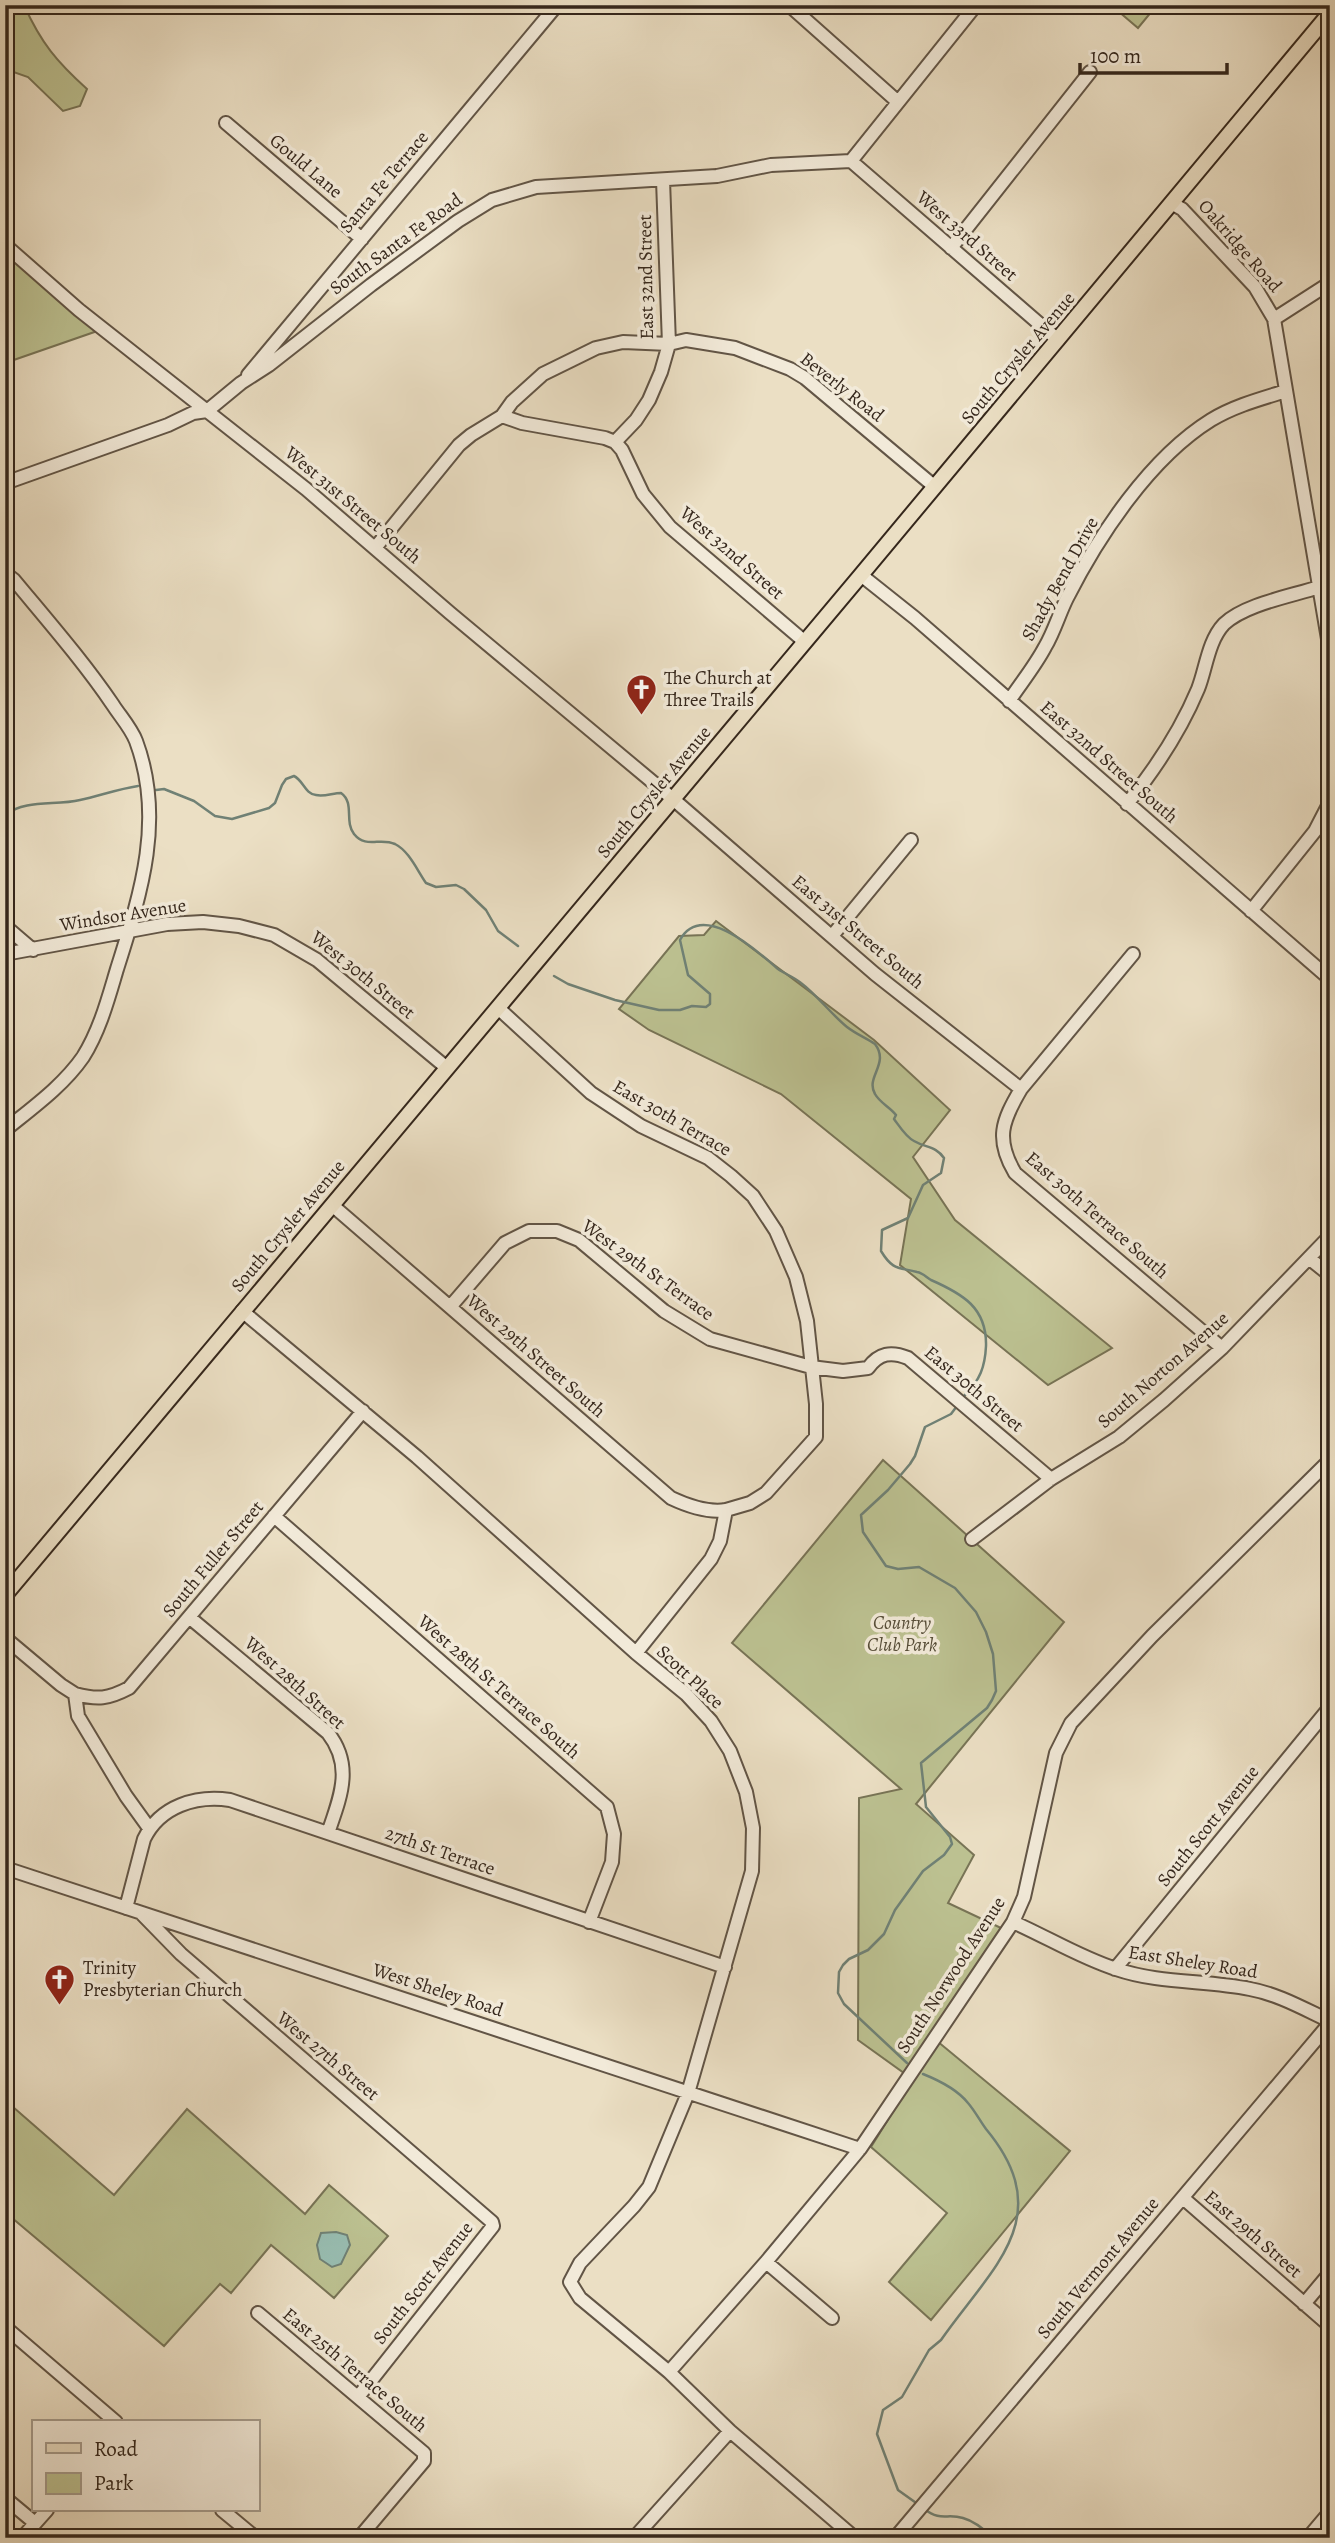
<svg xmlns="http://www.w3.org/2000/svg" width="1335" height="2543" font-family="Alegreya,serif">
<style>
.green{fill:#bcc191;stroke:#787456;stroke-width:2}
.water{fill:#98bdb1;stroke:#708175;stroke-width:2}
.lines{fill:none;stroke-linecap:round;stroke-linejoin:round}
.stream{stroke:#708175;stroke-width:2.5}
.minor-casing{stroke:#625546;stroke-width:16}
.major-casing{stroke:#35271c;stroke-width:18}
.minor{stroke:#f2ead9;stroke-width:12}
.major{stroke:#ebdfc4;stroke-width:14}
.labels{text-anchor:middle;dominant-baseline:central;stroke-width:7;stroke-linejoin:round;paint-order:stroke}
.street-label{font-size:19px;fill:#35271c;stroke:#f2ead9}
.poi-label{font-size:19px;fill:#35271c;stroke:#f2ead9;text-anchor:start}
.park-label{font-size:19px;font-style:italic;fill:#574e39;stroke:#f2ead9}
</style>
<rect width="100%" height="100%" fill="#ebdfc4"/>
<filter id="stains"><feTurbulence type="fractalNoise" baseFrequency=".00286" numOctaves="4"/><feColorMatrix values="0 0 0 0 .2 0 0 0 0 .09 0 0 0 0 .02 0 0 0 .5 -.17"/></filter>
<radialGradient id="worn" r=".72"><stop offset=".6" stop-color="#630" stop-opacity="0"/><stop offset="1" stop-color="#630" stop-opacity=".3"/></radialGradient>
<path class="green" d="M5,5H24C41,43 57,62 87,89L80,106L63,111L28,77L5,69Z
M1111,5H1157L1138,28Z
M5,244L103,329L5,363Z
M716,921L874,1040L950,1110L913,1157L955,1220L1112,1348L1048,1385L900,1265L911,1199L781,1094L649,1030L619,1009L679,936L704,935Z
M883,1460L1064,1622L916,1804L974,1855L948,1903L1001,1928L904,2073L858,2040L859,1798L901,1789L732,1643Z
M937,2041L1070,2151L931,2320L889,2282L947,2213L871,2147Z
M5,2100L114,2195L187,2109L305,2214L329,2185L388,2236L334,2298L271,2245L231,2293L220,2284L164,2346L5,2212Z"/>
<path class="water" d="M336,2232L347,2235L350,2245L341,2264L332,2267L320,2259L317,2245L321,2233Z"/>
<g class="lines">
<path class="stream" d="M156,790L164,789L194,801L215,816L232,819L269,808L275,803L282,785L286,779L294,776C303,780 305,794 316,795C324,797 333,793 341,793C355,803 344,821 354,834C366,849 380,837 395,844C409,851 417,870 426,883L436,887L456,885L464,889L486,910L498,931L518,946
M5,815C26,799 55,806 80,800C99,796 118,789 138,786
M554,976L568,984L615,1000L659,1010H680L692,1006L706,1007L710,1004V994L688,975L680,940C702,900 757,951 778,969C785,974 794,977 801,983C817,995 831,1014 847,1027C856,1034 866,1038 875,1044C890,1064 865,1077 875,1094C880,1103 890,1107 896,1115L894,1119C900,1127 906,1137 914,1141C926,1148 936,1146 944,1158L941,1173L923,1185L908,1218L882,1230L881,1251C893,1271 899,1267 917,1272C923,1273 926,1277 931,1280C963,1294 987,1308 986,1346C985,1367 980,1380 965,1395
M907,2063L844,2004L838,1993L839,1972L843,1965L849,1959L868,1950L884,1934L895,1910L923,1871L944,1855L952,1844L950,1837L926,1807L921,1763L987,1708L992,1700L996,1691L993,1654L986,1632L976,1612L955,1588L919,1567L898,1569L886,1566L863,1532L861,1515L888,1490L910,1464L915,1456L925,1427L951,1414L957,1406
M919,2505L898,2490L877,2434L883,2410L902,2397L929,2350L941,2340C990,2269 1060,2218 986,2129C980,2121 975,2111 968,2103C957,2089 938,2080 923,2074
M924,2509C942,2522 946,2513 963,2518C974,2521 985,2530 993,2538"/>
<defs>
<path id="minor" d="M789,5L898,102
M226,123L362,239
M851,161L1058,340
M851,161L976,5
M1171,203L1182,209L1255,287L1274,319L1330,651
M5,245L79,310L306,489L450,613L673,799L875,974L1021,1089
M951,248L1090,72
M1274,319L1330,283
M248,375L557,5
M502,416L522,423L605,438L615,442L622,450L643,494L670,527L805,642
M615,442L636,420L649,400L661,372L669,344L663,180
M5,483L168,425L193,413L207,411L241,383L269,365L371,285L458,221L492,200L536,187L717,176L771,165L851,161
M375,548L459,445L471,435L502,416L512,402L543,374L596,348L623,342L669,344L686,340L735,348L790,369L805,378L935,487
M5,573L14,580C48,621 83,661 113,705C120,716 131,728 136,741C165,819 141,893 117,969C108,999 100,1030 83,1057C63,1086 32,1108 5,1130
M861,575L915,618L1330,979
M1009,701C1021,683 1035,666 1045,647C1054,632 1059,614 1067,598C1099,535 1150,458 1211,420C1234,406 1260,399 1286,391
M1127,804C1156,768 1180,732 1198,689C1206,669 1208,641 1224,624C1245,604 1292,596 1319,587
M1251,911L1315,831L1330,802
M5,926L33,950
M832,936L911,840
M5,954L167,924L203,922L239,926L274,935L317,960L447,1068
M1133,954L1021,1089C1002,1121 995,1139 1015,1173L1222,1348
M498,1008L591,1093L641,1126L708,1158L731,1176L753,1196L776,1231L796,1277L807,1321L816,1404V1437L766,1493L750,1503L726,1510L720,1541L711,1559L636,1653
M332,1205L671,1498C688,1506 707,1513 726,1510
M1310,1259L1330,1275
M450,1307L505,1243L529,1231H557L579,1240L664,1311L710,1339L811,1367L843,1371L868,1368C879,1353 891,1351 908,1358L1051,1479
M242,1311L417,1457L636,1653L686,1694L711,1721L730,1751L746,1792L753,1828L752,1871L688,2093L649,2187L634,2206L580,2263L570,2282L580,2298L669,2372L730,2431L855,2538
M274,1516L607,1807L614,1834L612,1862L589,1922
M972,1539L1051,1479L1119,1437L1164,1400L1222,1348L1330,1236
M189,1617L328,1733C354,1766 340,1798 328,1833
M5,1638L61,1685L75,1694L78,1716L126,1796L149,1828
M75,1694C98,1700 108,1699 129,1688L363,1411
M5,1868L860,2149
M126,1908L144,1839C160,1806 196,1795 230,1800L725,1967
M141,1913L181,1954L492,2222L493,2226L358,2397
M1013,1922C1047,1937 1081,1958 1116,1969C1160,1984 1205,1980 1250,1989C1278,1994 1304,2009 1330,2021
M1115,1969L1330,1707
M1183,2198L1330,2326
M766,2262L832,2318
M1304,2304L1330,2273
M258,2313L424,2453V2461L359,2538
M5,2327L116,2422
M669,2372L766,2262L860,2149L1013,1922L1024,1897L1056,1753L1071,1723L1152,1636L1330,1460
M5,2498L35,2523
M222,2510L256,2538
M22,2538L47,2510
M634,2538L730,2431
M895,2538L1330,2023
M1308,2538L1330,2512"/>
<path id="major" d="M5,1595L861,575L1330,13"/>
</defs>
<use href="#minor" class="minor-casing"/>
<use href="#major" class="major-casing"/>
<use href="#minor" class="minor"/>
<use href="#major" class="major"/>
</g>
<defs>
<symbol id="church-pin" viewBox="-11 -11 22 30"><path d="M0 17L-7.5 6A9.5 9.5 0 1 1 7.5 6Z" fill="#8f2418" stroke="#f2ead9"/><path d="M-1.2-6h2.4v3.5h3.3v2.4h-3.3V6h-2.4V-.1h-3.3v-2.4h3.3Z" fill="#fff"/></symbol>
</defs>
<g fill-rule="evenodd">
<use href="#church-pin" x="624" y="672" width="35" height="47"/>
<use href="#church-pin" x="42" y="1962" width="35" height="47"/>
</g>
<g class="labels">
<g class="street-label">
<text transform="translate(306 166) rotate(40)">Gould Lane</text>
<text transform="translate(384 182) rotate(-50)">Santa Fe Terrace</text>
<text transform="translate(967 236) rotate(41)">West 33rd Street</text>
<text transform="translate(396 244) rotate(-36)">South Santa Fe Road</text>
<text transform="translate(1240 246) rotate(49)">Oakridge Road</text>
<text transform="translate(646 277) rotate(-91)">East 32nd Street</text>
<text transform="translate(1018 358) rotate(-50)">South Crysler Avenue</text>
<text transform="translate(842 387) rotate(38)">Beverly Road</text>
<text transform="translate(353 505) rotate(40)">West 31st Street South</text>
<text transform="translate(732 553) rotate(41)">West 32nd Street</text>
<text transform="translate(1060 579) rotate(-61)">Shady Bend Drive</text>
<text transform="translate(1109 762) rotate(41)">East 32nd Street South</text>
<text transform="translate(654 792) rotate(-50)">South Crysler Avenue</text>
<text transform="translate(123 915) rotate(-9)">Windsor Avenue</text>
<text transform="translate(858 932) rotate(40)">East 31st Street South</text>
<text transform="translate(363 975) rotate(39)">West 30th Street</text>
<text transform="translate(672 1118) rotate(30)">East 30th Terrace</text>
<text transform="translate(1097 1215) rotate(41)">East 30th Terrace South</text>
<text transform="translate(288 1226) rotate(-50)">South Crysler Avenue</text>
<text transform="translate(648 1270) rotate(36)">West 29th St Terrace</text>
<text transform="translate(536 1356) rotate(41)">West 29th Street South</text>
<text transform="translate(1163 1370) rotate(-41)">South Norton Avenue</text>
<text transform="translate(974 1389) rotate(40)">East 30th Street</text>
<text transform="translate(213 1559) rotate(-50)">South Fuller Street</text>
<text transform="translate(690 1677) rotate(43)">Scott Place</text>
<text transform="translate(295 1683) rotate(42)">West 28th Street</text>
<text transform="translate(499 1687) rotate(41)">West 28th St Terrace South</text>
<text transform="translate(1208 1826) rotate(-51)">South Scott Avenue</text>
<text transform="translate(440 1851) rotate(19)">27th St Terrace</text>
<text transform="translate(1193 1962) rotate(9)">East Sheley Road</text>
<text transform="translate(951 1975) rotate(-57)">South Norwood Avenue</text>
<text transform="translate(438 1990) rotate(18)">West Sheley Road</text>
<text transform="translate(328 2056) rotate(40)">West 27th Street</text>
<text transform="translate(1253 2234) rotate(41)">East 29th Street</text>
<text transform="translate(1098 2268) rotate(-50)">South Vermont Avenue</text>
<text transform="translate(423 2283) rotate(-52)">South Scott Avenue</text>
<text transform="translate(355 2370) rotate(40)">East 25th Terrace South</text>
</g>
<g class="poi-label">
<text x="664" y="678">The Church at<tspan x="664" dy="22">Three Trails</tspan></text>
<text x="83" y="1968">Trinity<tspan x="83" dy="22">Presbyterian Church</tspan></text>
</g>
<g class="park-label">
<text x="902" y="1623">Country<tspan x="902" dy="22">Club Park</tspan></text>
</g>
</g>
<rect width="1335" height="2543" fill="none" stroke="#ebdfc4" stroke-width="28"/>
<rect x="7" y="7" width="1321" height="2529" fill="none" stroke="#35271c" stroke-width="3.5"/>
<rect x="14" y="14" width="1307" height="2515" fill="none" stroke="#35271c" stroke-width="2"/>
<rect x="32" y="2420" width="228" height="91" fill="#f2ead9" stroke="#a69c8d" stroke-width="2"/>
<rect x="46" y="2443" width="35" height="10" fill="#ebdfc4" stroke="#a69c8d" stroke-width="2"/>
<text x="94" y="2456" font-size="21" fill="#35271c">Road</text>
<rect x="46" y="2473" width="35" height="21" fill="#bcc191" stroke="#a69c8d" stroke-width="2"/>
<text x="94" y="2490" font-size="21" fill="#35271c">Park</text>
<path d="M1080 63v10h147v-10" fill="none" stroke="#35271c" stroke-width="3.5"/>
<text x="1090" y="63" font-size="21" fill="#35271c" stroke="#f2ead9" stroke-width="5" paint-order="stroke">100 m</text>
<rect width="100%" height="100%" filter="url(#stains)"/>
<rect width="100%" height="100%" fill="url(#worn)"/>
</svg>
